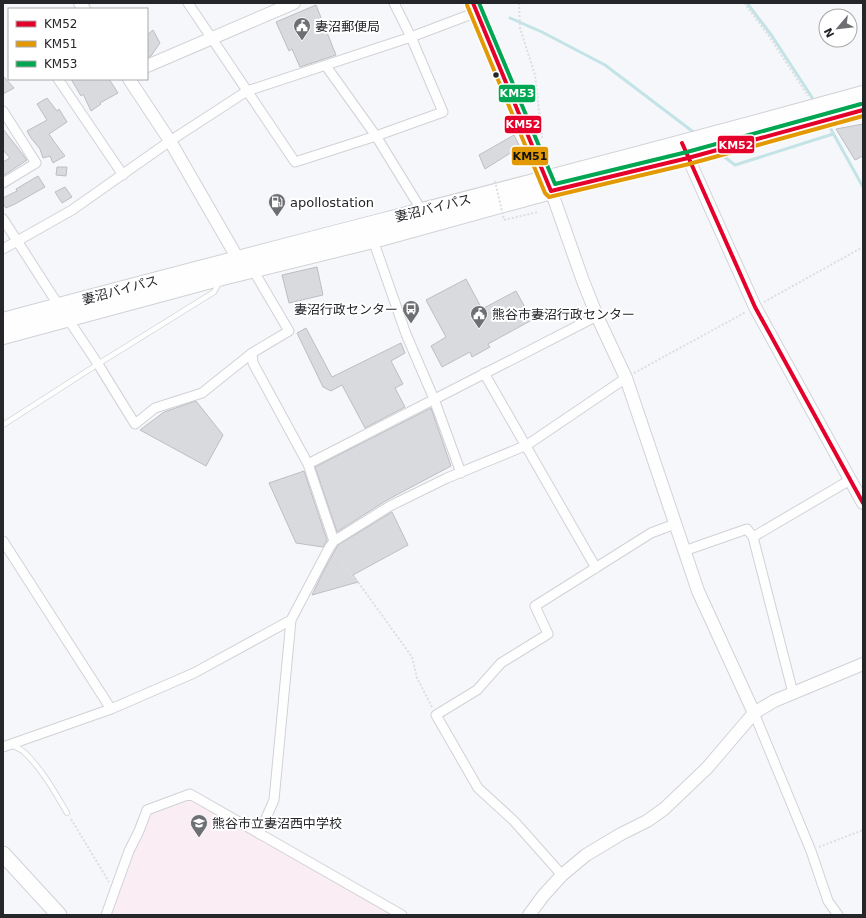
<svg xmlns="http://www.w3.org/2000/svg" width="866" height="918" font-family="'DejaVu Sans','Noto Sans JP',sans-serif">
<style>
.education{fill:#faedf3}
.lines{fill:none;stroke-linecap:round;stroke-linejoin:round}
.stream{stroke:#c3e3e6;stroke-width:3}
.building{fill:#d9dade;stroke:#bdbec2}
.service-casing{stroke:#d0d2d6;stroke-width:6}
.minor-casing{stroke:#d0d2d6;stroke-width:11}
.tertiary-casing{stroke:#d0d2d6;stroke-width:14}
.primary-casing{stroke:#d0d2d6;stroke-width:17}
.trunk-casing{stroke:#d0d2d6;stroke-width:18}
.path{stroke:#dddedf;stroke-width:2;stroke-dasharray:2 2;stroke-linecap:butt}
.service{stroke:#fefefe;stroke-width:4.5}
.minor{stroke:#fefefe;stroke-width:9}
.tertiary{stroke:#fefefe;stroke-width:12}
.primary{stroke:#fefefe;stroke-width:15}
.trunk{stroke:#fefefe;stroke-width:16}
.path-bridge{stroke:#dddedf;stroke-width:2;stroke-dasharray:2 2;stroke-linecap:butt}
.bus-1-casing{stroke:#fff;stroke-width:7}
.bus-2-casing{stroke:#fff;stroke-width:7}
.bus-3-casing{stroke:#fff;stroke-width:7}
.bus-1{stroke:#e4002b;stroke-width:4}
.bus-2{stroke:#e29904;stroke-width:4}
.bus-3{stroke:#00a651;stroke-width:4}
.bus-dot{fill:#25262a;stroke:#fff;stroke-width:1.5}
.labels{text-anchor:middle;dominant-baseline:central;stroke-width:4;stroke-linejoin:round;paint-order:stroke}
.poi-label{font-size:13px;fill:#25262a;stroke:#fff;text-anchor:start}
.street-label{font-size:13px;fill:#25262a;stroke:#fff}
.line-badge{stroke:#fff;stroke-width:1.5}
.badge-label{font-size:11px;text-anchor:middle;font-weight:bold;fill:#fff}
.pale-badge-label{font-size:11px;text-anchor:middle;font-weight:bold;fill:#111}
</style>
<rect width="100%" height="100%" fill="#f6f7fb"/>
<path class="education" d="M189,799L396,915H111L129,862L150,815Z"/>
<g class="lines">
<path class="stream" d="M747,3L772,36L815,102
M510,18L542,32L605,65L696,134
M828,124L863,187
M722,155L735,165L833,134"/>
</g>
<path class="building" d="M316,5L336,55L300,67L292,49L289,51L276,22Z
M153,30L160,43L151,56L147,58V35Z
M3,76L14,88L3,94Z
M71,79H109L118,93L100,103L101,104L91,111L83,94L81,96Z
M47,98L57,111L59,109L67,122L49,134L55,143L65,156L53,163L50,156L43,158L40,149L31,138L27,131L47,120L37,104Z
M863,124V156L855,160L836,129Z
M3,129L27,160L3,176V162L10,158L3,150Z
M514,135L520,147L485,169L479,155Z
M57,167H67L66,176L56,175Z
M38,176L45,187L15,204L6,208L3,204V198L17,191L16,189Z
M65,187L72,197L62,203L55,192Z
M317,267L323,295L289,303L282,275Z
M466,279L482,309L516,291L532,320L488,344L490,347L472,357L470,352L442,367L431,346L446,337L426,300Z
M306,328L332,377L401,343L405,353L391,361L403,384L395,388L405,407L365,428L342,385L331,391L323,387L297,333Z
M196,401L223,435L206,466L140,430L164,412Z
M431,408L451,466L387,500L337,532L315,467Z
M304,471L327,540L323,547L296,543L269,483Z
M392,512L408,545L353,575L358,582L312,595L324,570L338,545Z"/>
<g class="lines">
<defs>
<path id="service" d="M3,425L98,364L214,292L219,283
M11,745C15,747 21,749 24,752C42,769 55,792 67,813"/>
<path id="minor" d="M188,3L295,162L376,136L443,112L411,37L394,3
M326,66L376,136L422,211
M58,79L123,175
M3,111L36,163L3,183
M3,219L59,306
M373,240L406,334L434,399L461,473
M3,249L72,210L170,141L247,91L411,37L477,12
M68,319L98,364L135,424L155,408L202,393L252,353L289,331L253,270
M252,353L253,363L308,464L334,541
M484,373L596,568
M308,464L597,316
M753,537L850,480
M3,541L111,709
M684,551L747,529L753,537L793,693
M754,713L811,851L828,901L838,915
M3,747L111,709L194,673L291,620
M259,834L274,800L291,620L329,548L334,541L390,506L447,478L527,445L626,378
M562,875L514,821L478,788L436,715L477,690L501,663L548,634L535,606L651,533L675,524
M106,915L129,851L139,831L147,810L190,794L402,915"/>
<path id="tertiary" d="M80,3L84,9
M473,3L547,179L583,281L597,316L626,378L698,591L754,713
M147,66L294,3
M129,79L170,141L238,259
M685,151L755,307L863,503
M529,915L543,896L562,875L586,855L621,834L647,821L664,809L707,768L754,713L774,701L863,664"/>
<path id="primary" d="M3,854L59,915"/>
<path id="trunk" d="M3,321C289,244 577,173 863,94
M3,336L222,277L373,240L551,191L688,158L863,110"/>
</defs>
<use href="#service" class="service-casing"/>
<use href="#minor" class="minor-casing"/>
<use href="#tertiary" class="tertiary-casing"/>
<use href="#primary" class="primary-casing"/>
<use href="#trunk" class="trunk-casing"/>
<path class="path" d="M519,3L520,28L535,75L542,138
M744,3L769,36L808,96
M504,220L538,212
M764,302L863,247
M634,373L746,312
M335,555L358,582L412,657L417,678L432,707
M71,819L109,882
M819,847L863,830"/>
<use href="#service" class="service"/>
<use href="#minor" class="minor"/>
<use href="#tertiary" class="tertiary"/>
<use href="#primary" class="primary"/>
<use href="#trunk" class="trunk"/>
<path class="path-bridge" d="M495,181L504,220"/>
<defs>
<path id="bus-1" d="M473,3L551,191L688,158L863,110
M682,143L755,307L863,503"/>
<path id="bus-2" d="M467,5L545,193L549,197L689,164L863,116"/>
<path id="bus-3" d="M479,3L555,184L687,152L861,104"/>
</defs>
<use href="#bus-1" class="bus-1-casing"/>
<use href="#bus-2" class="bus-2-casing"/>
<use href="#bus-3" class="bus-3-casing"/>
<use href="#bus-1" class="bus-1"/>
<use href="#bus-2" class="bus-2"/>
<use href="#bus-3" class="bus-3"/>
</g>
<defs>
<symbol id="civic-pin" viewBox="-11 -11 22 30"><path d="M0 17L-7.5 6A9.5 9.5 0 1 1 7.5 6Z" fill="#6e6f73" stroke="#fff"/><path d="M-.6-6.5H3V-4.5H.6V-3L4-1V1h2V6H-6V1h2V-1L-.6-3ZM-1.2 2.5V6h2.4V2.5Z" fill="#fff"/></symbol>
<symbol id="fuel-pin" viewBox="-11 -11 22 30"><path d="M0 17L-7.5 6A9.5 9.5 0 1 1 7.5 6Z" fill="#6e6f73" stroke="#fff"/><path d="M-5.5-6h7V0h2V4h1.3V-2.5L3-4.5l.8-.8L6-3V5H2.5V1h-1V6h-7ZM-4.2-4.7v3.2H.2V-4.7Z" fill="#fff"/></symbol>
<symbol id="bus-pin" viewBox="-11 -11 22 30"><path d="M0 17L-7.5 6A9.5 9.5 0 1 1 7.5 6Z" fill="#6e6f73" stroke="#fff"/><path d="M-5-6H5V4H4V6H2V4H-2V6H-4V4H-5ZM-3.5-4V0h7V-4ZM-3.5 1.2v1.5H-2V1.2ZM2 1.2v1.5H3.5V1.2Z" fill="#fff"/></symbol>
<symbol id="school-pin" viewBox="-11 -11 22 30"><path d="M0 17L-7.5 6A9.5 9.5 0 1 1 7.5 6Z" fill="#6e6f73" stroke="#fff"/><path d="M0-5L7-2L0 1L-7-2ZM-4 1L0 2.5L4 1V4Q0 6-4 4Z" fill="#fff"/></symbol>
</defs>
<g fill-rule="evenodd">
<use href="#civic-pin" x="292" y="16" width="20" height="27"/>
<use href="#fuel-pin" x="267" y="192" width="20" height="27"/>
<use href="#bus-pin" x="401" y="299" width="20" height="27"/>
<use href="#civic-pin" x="469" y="304" width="20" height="27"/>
<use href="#school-pin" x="189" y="813" width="20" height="27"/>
</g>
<circle class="bus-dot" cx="496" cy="75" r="3.5"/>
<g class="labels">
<g class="poi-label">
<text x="315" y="26">妻沼郵便局</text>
<text x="290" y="202">apollostation</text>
<text x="398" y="309" text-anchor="end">妻沼行政センター</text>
<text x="492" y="314">熊谷市妻沼行政センター</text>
<text x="212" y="823">熊谷市立妻沼西中学校</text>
</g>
<g class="street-label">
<text transform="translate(433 208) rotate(-14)">妻沼バイパス</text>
<text transform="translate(120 290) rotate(-15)">妻沼バイパス</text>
</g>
</g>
<g class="line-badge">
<rect x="498" y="84" width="38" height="19" rx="4" fill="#00a651"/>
<rect x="504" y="115" width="38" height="19" rx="4" fill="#e4002b"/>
<rect x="717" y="135" width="38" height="19" rx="4" fill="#e4002b"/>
<rect x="511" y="146" width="38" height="20" rx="4" fill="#e29904"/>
</g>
<g class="badge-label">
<text x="517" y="97">KM53</text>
<text x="523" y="128">KM52</text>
<text x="736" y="149">KM52</text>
</g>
<g class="pale-badge-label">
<text x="530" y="160">KM51</text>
</g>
<rect width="866" height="918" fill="none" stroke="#25262a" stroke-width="8"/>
<rect x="8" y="8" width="140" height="72" fill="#ffffff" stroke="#a8a8aa"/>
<rect x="16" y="21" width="20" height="6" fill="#e4002b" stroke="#a8a8aa"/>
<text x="44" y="28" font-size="12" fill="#25262a">KM52</text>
<rect x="16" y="41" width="20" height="6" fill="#e29904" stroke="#a8a8aa"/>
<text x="44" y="48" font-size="12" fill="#25262a">KM51</text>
<rect x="16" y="61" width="20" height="6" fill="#00a651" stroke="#a8a8aa"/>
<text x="44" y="68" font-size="12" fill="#25262a">KM53</text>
<g transform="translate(838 28) rotate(242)"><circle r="19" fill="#ffffff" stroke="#a8a8aa"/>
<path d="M0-3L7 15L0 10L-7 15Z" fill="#6e6f73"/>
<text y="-6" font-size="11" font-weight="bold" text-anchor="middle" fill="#25262a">N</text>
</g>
</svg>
